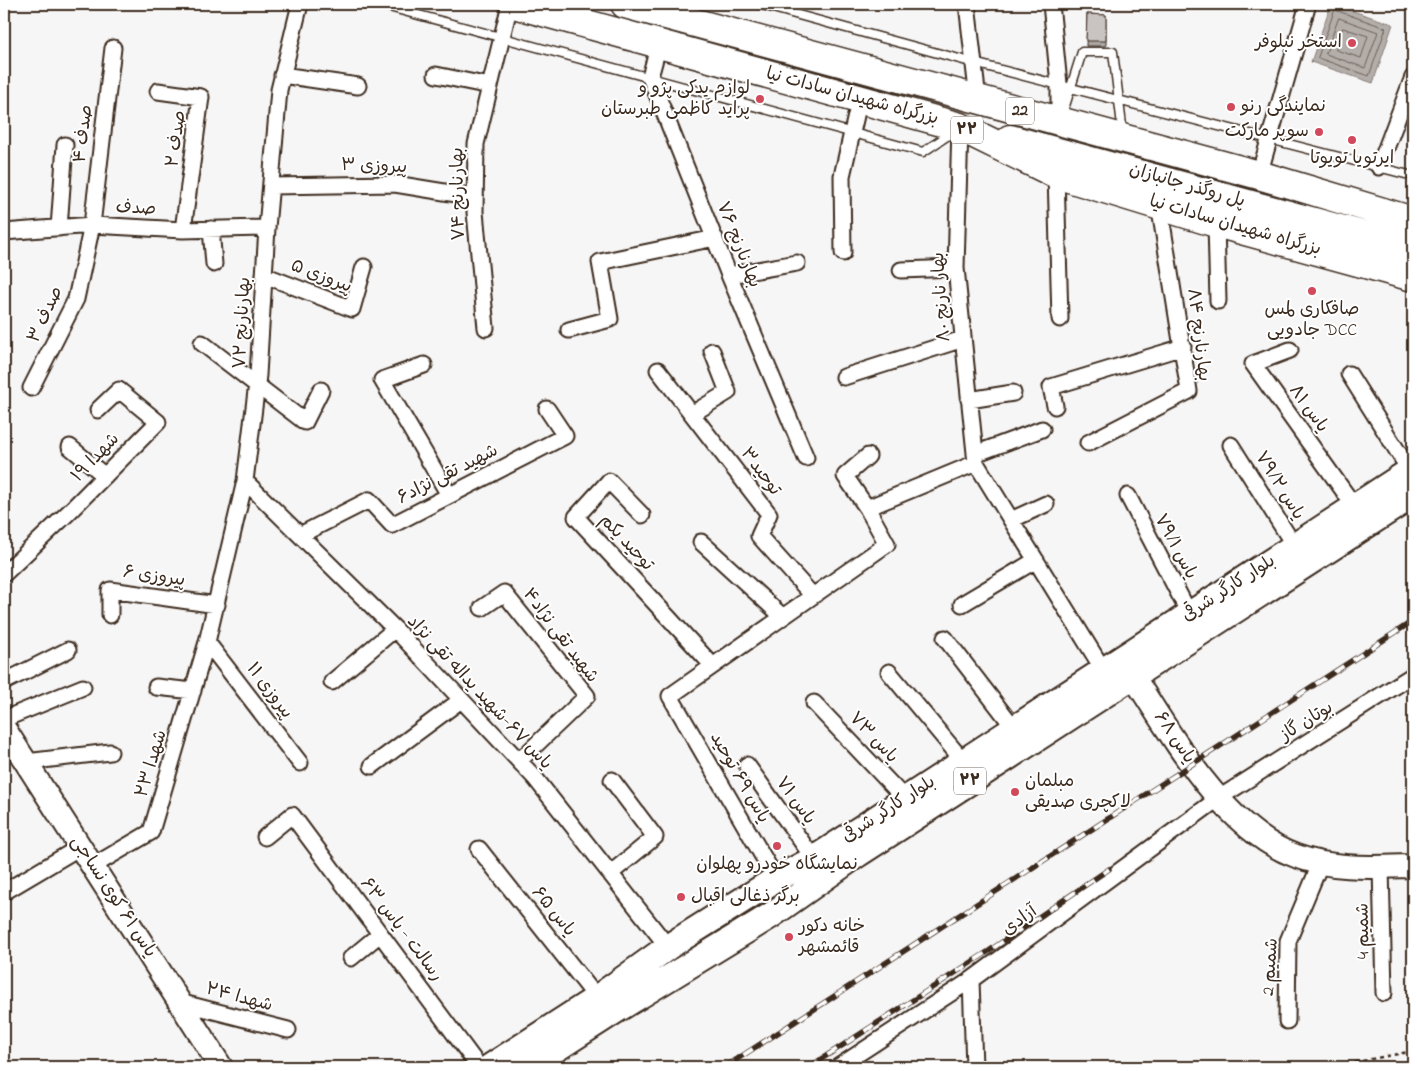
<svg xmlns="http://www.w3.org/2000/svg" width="1417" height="1071" font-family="'Indie Flower','Playpen Sans Arabic',sans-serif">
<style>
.water{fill:#b4aeaa;stroke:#847972}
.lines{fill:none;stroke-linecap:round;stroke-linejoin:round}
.shore{stroke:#6b5f56;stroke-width:1}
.lane-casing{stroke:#3b2a1e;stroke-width:11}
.street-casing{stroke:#3b2a1e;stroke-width:19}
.secondary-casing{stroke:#3b2a1e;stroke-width:26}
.primary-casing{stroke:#3b2a1e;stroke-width:29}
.highway-casing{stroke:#3b2a1e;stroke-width:31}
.path{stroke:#3b2a1e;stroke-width:2.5;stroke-dasharray:4 4;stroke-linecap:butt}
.lane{stroke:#fff;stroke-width:8}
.street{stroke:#fff;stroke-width:15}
.secondary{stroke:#fff;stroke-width:22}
.primary{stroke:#fff;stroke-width:25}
.highway{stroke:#fff;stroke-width:28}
.rail-casing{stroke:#3b2a1e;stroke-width:5.5}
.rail{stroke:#fff;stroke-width:4;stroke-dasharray:11;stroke-linecap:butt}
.wall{fill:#ada8a6;stroke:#3b2a1e}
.building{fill:#c9c3c1;stroke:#3b2a1e}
.poi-dot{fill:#d1495b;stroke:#fff;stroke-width:2}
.labels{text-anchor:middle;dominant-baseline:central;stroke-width:4;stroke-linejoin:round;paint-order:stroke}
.shield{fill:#fff;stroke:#766a62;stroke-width:1}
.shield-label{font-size:16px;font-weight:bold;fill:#3b2a1e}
.poi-label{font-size:18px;fill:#3b2a1e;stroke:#fff;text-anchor:start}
.street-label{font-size:18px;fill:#3b2a1e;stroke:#fff}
</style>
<rect width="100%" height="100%" fill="#f7f6f6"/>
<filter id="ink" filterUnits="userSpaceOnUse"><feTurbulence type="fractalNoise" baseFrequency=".02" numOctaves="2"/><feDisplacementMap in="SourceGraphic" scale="10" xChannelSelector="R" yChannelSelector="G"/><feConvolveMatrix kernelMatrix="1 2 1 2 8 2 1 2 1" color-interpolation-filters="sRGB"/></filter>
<g filter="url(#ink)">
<path class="water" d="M1331,4L1393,24L1373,83L1311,62Z"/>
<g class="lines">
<path class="shore" d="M1335,10L1386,28L1369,76L1318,58Z
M1339,18L1378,32L1365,68L1326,54Z
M1343,28L1368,36L1361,58L1336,50Z"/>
<defs>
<path id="lane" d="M378,4L923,152L953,132
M758,4L974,63L1413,176
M1064,109L1082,52H1113L1123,134"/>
<path id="street" d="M967,4L978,100
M1051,4L1059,84V122
M659,44L650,77L729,275L806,458
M282,75L358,86
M436,75L490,86
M158,91L201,97L183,230
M960,127L956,268L976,463L1104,671
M1379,167L1413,77
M1056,174L1060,319
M1259,175L1308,4
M271,186L395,184L475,197
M1216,223L1218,301
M59,228L65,145
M211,229L214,264
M4,232L92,225L183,230L267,228
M843,253L842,176L860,98
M901,270L956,268
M264,275L352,309L364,267
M729,275L797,263
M486,328L475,212L476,144L510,4
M569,330L610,319L600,262L715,238
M202,343L305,422L321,390
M1290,350L1253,364L1355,507
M424,365L382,380L449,495
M658,370L769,514L759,536L813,596
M1349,374L1410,471
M844,377L963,339
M31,388L76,299L92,225L113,48
M969,400L1013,393
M1055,406L1051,387L1183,347
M692,414L728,392L712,351
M1088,443L1189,391L1159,204
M1231,445L1295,547
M70,447L105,476
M975,454L1042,429
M245,481L395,629L535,778L668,947
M1128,496L1190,615
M867,508L845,476L868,456
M642,515L609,481L576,517L713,666
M1011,520L1046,504
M300,535L369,500L392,525L565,436L547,409
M701,542L783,617
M4,574L68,513L158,422L119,390L98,410
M962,604L1036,560
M482,608L504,593L587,696L519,761
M110,615V590L217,605
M945,638L1015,729
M207,642L300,763
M889,672L964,762
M4,682L68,650
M332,682L395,629
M156,687L193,691
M814,703L905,799
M4,719L83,687
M26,762L110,752
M747,765L814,859
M372,766L461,700
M265,837L292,815L479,1067
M479,849L597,998
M93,866L151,832L207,642L245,481L258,375L267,228L279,90L300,4
M1381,867L1384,993
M611,873L655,837L612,780
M776,879L670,696L887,544L867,508L976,463
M4,892L80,847
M351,958L380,934
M971,980L974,1067
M179,1002L288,1030
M1287,1021L1288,941L1321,862
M838,1067L971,980L1219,798L1413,675"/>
<path id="secondary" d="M1133,676C1172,736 1225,831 1296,856C1334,870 1374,867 1413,866
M4,728L221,1067"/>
<path id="primary" d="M490,1067L597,998L668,947L776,879L814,859L1413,469
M528,1067L618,1009L770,916L858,854L1413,495"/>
<path id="highway" d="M514,4L960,127L1056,174L1216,223L1413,277
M625,4L1259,175L1413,221
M1010,139L1413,249"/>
</defs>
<use href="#lane" class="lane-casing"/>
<use href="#street" class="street-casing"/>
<use href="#secondary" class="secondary-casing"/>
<use href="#primary" class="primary-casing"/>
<use href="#highway" class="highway-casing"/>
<path class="path" d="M1331,1067L1413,1051"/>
<use href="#lane" class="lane"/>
<use href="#street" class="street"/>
<use href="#secondary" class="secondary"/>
<use href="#primary" class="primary"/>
<use href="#highway" class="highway"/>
<defs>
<path id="rail" d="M725,1067L1413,621
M809,1067L989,951L1109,869"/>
</defs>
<use href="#rail" class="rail-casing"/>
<use href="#rail" class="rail"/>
</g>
<path class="wall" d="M1087,14L1106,15V46H1086Z"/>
<path class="building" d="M1087,14L1106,15V41H1086Z"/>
</g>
<g class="poi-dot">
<circle cx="1352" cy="43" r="5"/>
<circle cx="760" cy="99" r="5"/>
<circle cx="1231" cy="107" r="5"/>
<circle cx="1319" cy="132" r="5"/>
<circle cx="1352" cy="140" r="5"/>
<circle cx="1312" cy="291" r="5"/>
<circle cx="1015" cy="792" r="5"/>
<circle cx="777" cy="846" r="5"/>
<circle cx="681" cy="897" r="5"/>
<circle cx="789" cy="937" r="5"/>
</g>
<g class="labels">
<g class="shield">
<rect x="1006" y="97.5" width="28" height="27" rx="4"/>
<rect x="951" y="116.5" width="32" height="27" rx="4"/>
<rect x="954" y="767.5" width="32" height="27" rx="4"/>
</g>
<g class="shield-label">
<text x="1020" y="111">22</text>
<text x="967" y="130">۲۲</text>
<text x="970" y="781">۲۲</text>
</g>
<g class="poi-label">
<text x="1342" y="43" text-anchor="end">استخر نبلوفر</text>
<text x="750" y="89" text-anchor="end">لوازم یدکی پژو و<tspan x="750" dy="21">پراید کاظمی طبرستان</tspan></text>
<text x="1241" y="107">نمایندگی رنو</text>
<text x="1309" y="132" text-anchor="end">سوپر مارکت</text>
<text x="1352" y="159" text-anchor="middle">ایرتویا تویوتا</text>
<text x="1312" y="310" text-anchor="middle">صافکاری لمس<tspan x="1312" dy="21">جادویی DCC</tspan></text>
<text x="1025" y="782">مبلمان<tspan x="1025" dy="21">لاکچری صدیقی</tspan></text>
<text x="777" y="865" text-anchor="middle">نمایشگاه خودرو پهلوان</text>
<text x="691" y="897">برگر ذغالی اقبال</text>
<text x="799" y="927">خانه دکور<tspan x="799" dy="21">قائمشهر</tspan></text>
</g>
<g class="street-label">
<text transform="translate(852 97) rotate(15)">بزرگراه شهیدان سادات نیا</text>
<text transform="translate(84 134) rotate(-83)">صدف ۴</text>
<text transform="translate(177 139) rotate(-82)">صدف ۲</text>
<text transform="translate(374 167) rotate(2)">پیروزی ۳</text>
<text transform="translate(1187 186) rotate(16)">پل روگذر جانبازان</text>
<text transform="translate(459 194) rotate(-91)">بهارنارنج ۷۴</text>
<text transform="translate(136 209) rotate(3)">صدف</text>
<text transform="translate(1235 226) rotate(16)">بزرگراه شهیدان سادات نیا</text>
<text transform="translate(738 245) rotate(68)">بهارنارنج ۷۶</text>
<text transform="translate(321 277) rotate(21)">پیروزی ۵</text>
<text transform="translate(942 297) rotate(-94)">بهار نارنج ۸۰</text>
<text transform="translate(46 315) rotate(-65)">صدف ۳</text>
<text transform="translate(243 323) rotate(-87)">بهارنارنج ۷۲</text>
<text transform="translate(1198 335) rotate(83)">بهارنارنج ۸۴</text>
<text transform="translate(1308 409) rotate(54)">یاس ۸۱</text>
<text transform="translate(96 458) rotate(-46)">شهدا ۱۹</text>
<text transform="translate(760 472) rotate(53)">توحید۳</text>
<text transform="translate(448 475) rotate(-27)">شهید تقی نژاد۶</text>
<text transform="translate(1279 486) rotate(58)">یاس ۷۹/۲</text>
<text transform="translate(626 543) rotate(47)">توحید یکم</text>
<text transform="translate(1175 547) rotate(62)">یاس ۷۹/۱</text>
<text transform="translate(154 577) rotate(8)">پیروزی ۶</text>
<text transform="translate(1229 589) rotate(-33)">بلوار کارگر شرقی</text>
<text transform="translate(560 636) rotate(53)">شهید تقی نژاد۴</text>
<text transform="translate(269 691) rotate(53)">پیروزی ۱۱</text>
<text transform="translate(479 693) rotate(47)">یاس ۶۷-شهید یداله تقی نژاد</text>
<text transform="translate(1307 722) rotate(-32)">بوتان گاز</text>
<text transform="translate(873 738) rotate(47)">یاس ۷۳</text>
<text transform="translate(1174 738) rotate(56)">یاس ۶۸</text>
<text transform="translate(152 764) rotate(-73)">شهدا ۲۳</text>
<text transform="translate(739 778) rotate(60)">یاس ۶۹ توحید</text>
<text transform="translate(795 801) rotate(54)">یاس ۷۱</text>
<text transform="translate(889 810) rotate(-33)">بلوار کارگر شرقی</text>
<text transform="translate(113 897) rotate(57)">یاس ۶۱ کوی نساجی</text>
<text transform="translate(553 912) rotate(51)">یاس ۶۵</text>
<text transform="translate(1020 921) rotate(-36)">آزادی</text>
<text transform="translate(401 930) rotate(53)">رسالت - یاس ۶۳</text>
<text transform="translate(1364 931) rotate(-91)">شمیم 4</text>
<text transform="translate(1271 967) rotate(-86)">شمیم 2</text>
<text transform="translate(239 998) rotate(15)">شهدا ۲۴</text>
</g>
</g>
<rect width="1417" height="1071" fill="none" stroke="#fff" stroke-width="20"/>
<rect x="10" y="10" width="1397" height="1051" fill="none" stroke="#3b2a1e" stroke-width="2" filter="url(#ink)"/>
</svg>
